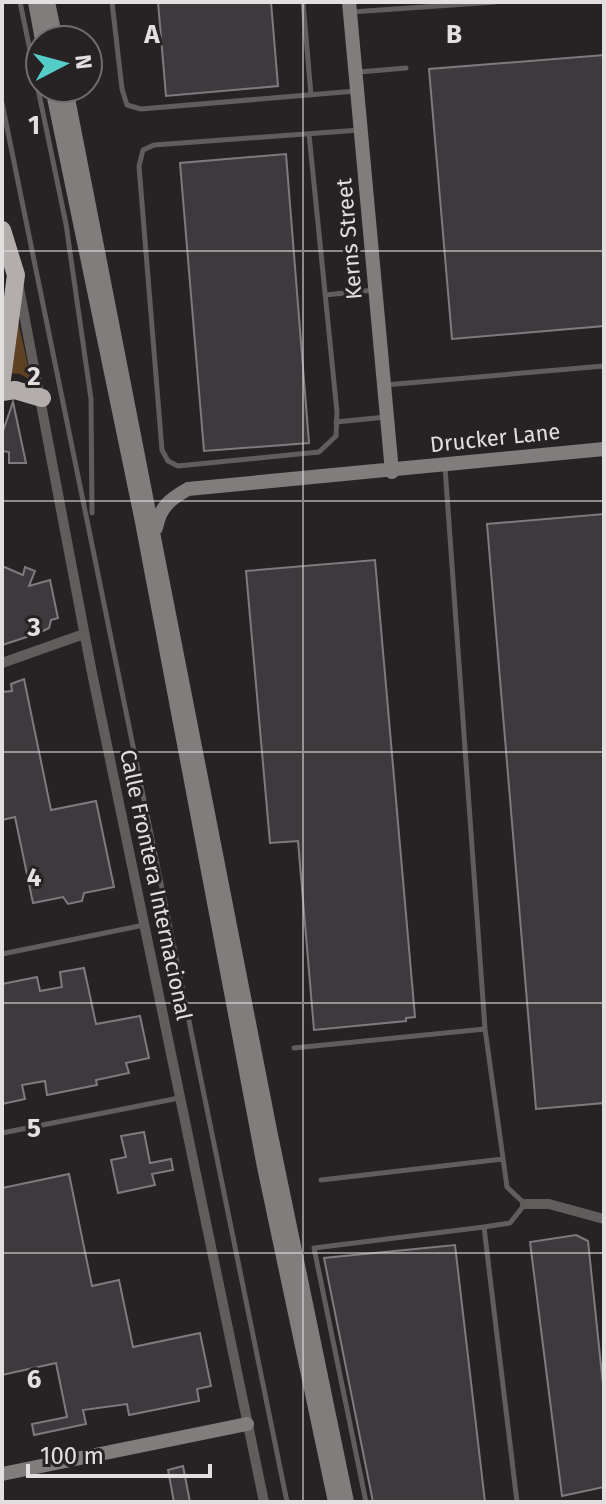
<svg xmlns="http://www.w3.org/2000/svg" width="606" height="1504" font-family="'Fira Sans',sans-serif">
<style>
.green{fill:#5f4223}
.building{fill:#3d3a3d;stroke:#7f7a7f;stroke-width:2}
.lines{fill:none;stroke-linecap:round;stroke-linejoin:round}
.lane{stroke:#605d5c;stroke-width:5}
.street{stroke:#605d5c;stroke-width:10}
.secondary{stroke:#817d7c;stroke-width:14}
.highway{stroke:#b3adab;stroke-width:18}
.grid{fill:none;stroke:#e3dfe0;stroke-width:2;stroke-opacity:0.55}
.labels{text-anchor:middle;dominant-baseline:central;stroke-width:6;stroke-linejoin:round;paint-order:stroke}
.street-label{font-size:22px;fill:#e3dfe0;stroke:#272223}
.grid-label{font-size:26px;text-anchor:middle;font-weight:bold;fill:#e3dfe0;stroke:#272223;stroke-width:6;stroke-linejoin:round;paint-order:stroke}
</style>
<rect width="100%" height="100%" fill="#272223"/>
<path class="green" d="M15,307L31,380L20,374L6,373Z"/>
<path class="building" d="M158,2H271L278,86L166,96Z
M604,55V326L452,339L429,69Z
M286,154L309,443L204,451L180,163Z
M13,402L26,463H9V452L2,451V434Z
M604,514V1103L536,1109L487,524Z
M375,560L415,1017L406,1018V1021L314,1030L298,841L270,843L246,571Z
M2,566L23,575L25,567L35,571L29,586L50,580L58,618L51,620L49,628L39,633L2,645Z
M24,679L51,810L96,801L114,887L84,893L82,901L68,904L63,897L33,903L15,817L2,820V692L12,691L11,684Z
M84,968L96,1024L140,1016L149,1058L126,1063L129,1073L96,1080L97,1085L47,1095L45,1081L22,1085L25,1099L2,1104V984L37,977L40,991L62,987L60,972Z
M144,1132L150,1163L171,1159L173,1170L152,1174L155,1185L118,1193L111,1160L126,1157L121,1136Z
M69,1174L92,1286L119,1280L133,1347L200,1333L211,1386L197,1389L199,1401L129,1415L127,1404L83,1410L86,1424L34,1435L32,1424L67,1417L56,1363L2,1375V1188Z
M576,1235L588,1241L604,1394V1487L562,1496L530,1242Z
M455,1245L485,1502H373L324,1258Z
M183,1466L190,1502H174L168,1470Z"/>
<g class="lines">
<path class="lane" d="M20,2L66,224L91,399L92,513
M112,2L122,89L127,105L141,109L356,91
M303,2L311,95
M351,12L495,2
M359,72L406,68
M2,103C101,569 191,1036 287,1502
M309,134L337,412L336,436L319,452L178,466L168,461L162,450L139,166L143,150L154,145L360,130
M325,295L374,290
M385,385L604,366
M336,422L386,417
M445,467L485,1029L507,1187L525,1204L510,1223L484,1227L517,1502
M2,954L144,925
M294,1048L485,1029
M2,1133L179,1098
M321,1180L503,1159
M366,1502L314,1248L484,1227"/>
<path class="street" d="M19,288L91,668L264,1502
M2,663L84,634
M525,1204H549L604,1219"/>
<path class="secondary" d="M35,2L42,40
M48,2L56,40
M349,2L392,472
M52,88L142,522L264,1167L335,1502
M66,88L270,1130L347,1502
M156,528C160,507 170,499 188,489L604,449
M2,1474L247,1424"/>
<path class="highway" d="M2,230L16,275L2,379
M2,392L15,390L42,398"/>
</g>
<path class="grid" d="M303,2V1502M2,251H604M2,501H604M2,752H604M2,1003H604M2,1253H604"/>
<g class="labels">
<g class="street-label">
<text transform="translate(349 239) rotate(-95)">Kerns Street</text>
<text transform="translate(495 438) rotate(-6)">Drucker Lane</text>
<text transform="translate(156 885) rotate(78)">Calle Frontera Internacional</text>
</g>
</g>
<g class="grid-label">
<text x="152" y="43">A</text>
<text x="454" y="43">B</text>
<text x="34" y="134">1</text>
<text x="34" y="385">2</text>
<text x="34" y="636">3</text>
<text x="34" y="886">4</text>
<text x="34" y="1137">5</text>
<text x="34" y="1388">6</text>
</g>
<rect width="606" height="1504" fill="none" stroke="#e3dfe0" stroke-width="8"/>
<g transform="translate(64 64) rotate(84)"><circle r="38" fill="#272223" stroke="#726e6f" stroke-width="2"/>
<path d="M0-6L14 30L0 20L-14 30Z" fill="#54cdc8"/>
<text y="-12" font-size="22" font-weight="bold" text-anchor="middle" fill="#e3dfe0">N</text>
</g>
<path d="M28 1464v12h182v-12" fill="none" stroke="#e3dfe0" stroke-width="4"/>
<text x="40" y="1464" font-size="24" fill="#e3dfe0" stroke="#272223" stroke-width="6" paint-order="stroke">100 m</text>
</svg>
